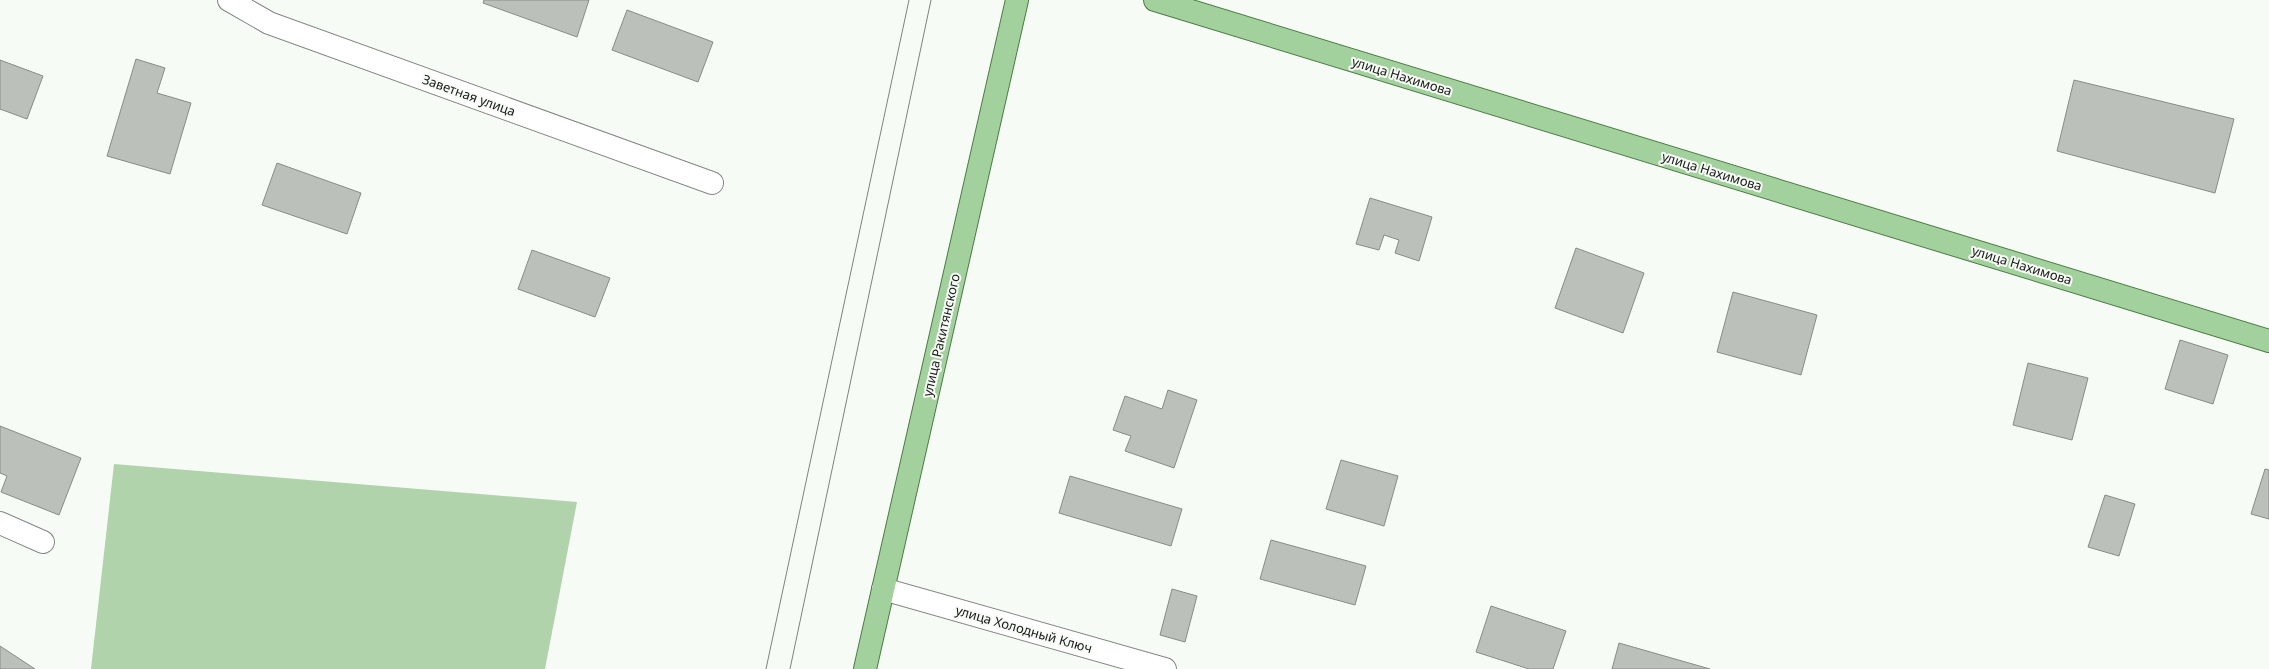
<svg xmlns="http://www.w3.org/2000/svg" width="2269" height="669" font-family="'Noto Sans',sans-serif">
<style>
.forest{fill:#b0d3ab}
.building{fill:#bcc0bb;stroke:#888c87}
.lines{fill:none;stroke-linecap:round;stroke-linejoin:round}
.minor-casing{stroke:#848884;stroke-width:24}
.major-casing{stroke:#4b7d44;stroke-width:24}
.minor{stroke:#fff;stroke-width:22}
.major{stroke:#a3d19d;stroke-width:22}
.tram{stroke:#7f827f;stroke-width:1}
.labels{text-anchor:middle;dominant-baseline:central;stroke-width:4;stroke-linejoin:round;paint-order:stroke}
.street-label{font-size:13px;fill:#181a18;stroke:#f7fbf6}
</style>
<rect width="100%" height="100%" fill="#f7fbf6"/>
<path class="forest" d="M114,464L577,502L545,669H91Z"/>
<path class="building" d="M484,0H589L577,37L483,3Z
M627,10L713,42L698,82L612,50Z
M136,59L165,68L157,93L191,103L170,174L107,156Z
M0,60L43,76L27,119L0,109Z
M2074,80L2234,119L2215,193L2057,151Z
M277,163L361,193L347,234L262,205Z
M1370,198L1432,217L1419,261L1395,253L1399,240L1384,235L1379,250L1356,244Z
M1576,248L1644,273L1623,333L1555,308Z
M532,250L610,278L595,317L518,289Z
M1733,292L1817,315L1801,375L1717,352Z
M2180,340L2228,355L2213,404L2165,389Z
M2028,363L2088,378L2072,440L2013,425Z
M1168,390L1197,400L1174,468L1125,451L1131,436L1113,430L1125,396L1162,409Z
M0,426L81,458L59,515L1,492L7,476L0,473Z
M1341,460L1398,476L1384,526L1326,509Z
M2265,469L2269,470V519L2251,514Z
M1070,476L1182,509L1171,546L1059,513Z
M2105,495L2135,504L2119,556L2088,547Z
M1271,540L1366,566L1355,605L1260,579Z
M1172,589L1197,596L1185,642L1160,635Z
M1491,606L1566,631L1553,669H1529L1476,652Z
M1619,643L1710,669H1612Z
M0,646L35,669H0Z"/>
<g class="lines">
<defs>
<path id="minor" d="M229,0L269,23L712,183
M0,523L43,542
M883,589L1165,669"/>
<path id="major" d="M1155,0L2269,341
M865,669L1017,0"/>
</defs>
<use href="#minor" class="minor-casing"/>
<use href="#major" class="major-casing"/>
<use href="#minor" class="minor"/>
<use href="#major" class="major"/>
<path class="tram" d="M766,669L909,0
M790,669L931,0"/>
</g>
<g class="labels">
<g class="street-label">
<text transform="translate(1402 76) rotate(17)">улица Нахимова</text>
<text transform="translate(469 95) rotate(20)">Заветная улица</text>
<text transform="translate(1712 171) rotate(17)">улица Нахимова</text>
<text transform="translate(2022 265) rotate(17)">улица Нахимова</text>
<text transform="translate(941 335) rotate(-77)">улица Ракитянского</text>
<text transform="translate(1024 629) rotate(16)">улица Холодный Ключ</text>
</g>
</g>
</svg>
